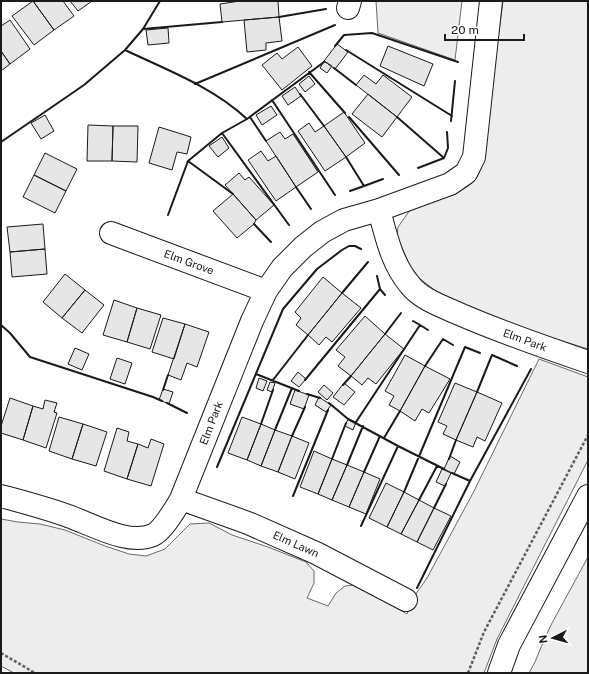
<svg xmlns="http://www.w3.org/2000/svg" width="589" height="674" font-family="'Public Sans',sans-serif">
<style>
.built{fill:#ededed;stroke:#6a6a6a}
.building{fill:#e6e6e6;stroke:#1a1a1a}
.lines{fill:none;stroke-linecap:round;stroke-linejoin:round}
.minor-casing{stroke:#1a1a1a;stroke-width:24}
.path{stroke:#5f5f5f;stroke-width:2.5;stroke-dasharray:3 2;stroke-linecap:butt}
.minor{stroke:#fff;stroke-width:22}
.wall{stroke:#1a1a1a;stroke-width:2}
.labels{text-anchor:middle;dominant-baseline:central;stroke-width:3;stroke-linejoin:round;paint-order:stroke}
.street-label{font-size:11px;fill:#1a1a1a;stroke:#fff}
</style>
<rect width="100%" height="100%" fill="#fff"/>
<path class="built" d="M376,1H462L455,60L378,33Z
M503,1H588V349L524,329L455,302L433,289L419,278L410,266L397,237L398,227L410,210L455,194L468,186L476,179L481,169Z
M539,359L588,377V460L497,639L484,673H14L1,666V519L18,522L40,524L65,530L105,546L129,554L146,556L165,549L190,524L209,523L232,535L268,547L306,562L314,571V583L307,598L328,606L336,593L345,586L353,585L378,597L407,614L413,598L427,578L473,493Z
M588,557V673H529L535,662L544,640L552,623Z"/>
<path class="building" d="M33,1H63L74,16L54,30Z
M33,1L54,30L34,45L12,16Z
M70,1H92L78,11Z
M240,1H278L279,17L222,22L220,4Z
M279,17L282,41L266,43V50L247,52L244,20Z
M10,20L30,49L10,64L1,51V26Z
M168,28L169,43L148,45L146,30Z
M337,44L348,52L335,69L324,61Z
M388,46L433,64L424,86L380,66Z
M298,47L312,66L282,90L262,65L277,53L282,59Z
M1,51L10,64L1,71Z
M324,61L332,66L327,73L320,68Z
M364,75L376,84L383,75L412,97L397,117L356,85Z
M309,76L315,84L305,92L299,84Z
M295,87L301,96L288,105L282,96Z
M368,94L397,117L382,137L352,114Z
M271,106L277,115L262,125L256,115Z
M344,112L365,143L346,157L324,126Z
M45,115L54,131L41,139L31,123Z
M309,123L315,132L324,126L346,157L325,171L298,131Z
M88,125L113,126L112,161H87Z
M113,126H138L137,162L112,161Z
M159,127L191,137L187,154L177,152L172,170L149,163Z
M280,132L285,139L293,134L318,172L296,187L266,141Z
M222,137L229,148L218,157L209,146Z
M261,151L268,161L276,156L296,187L276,201L248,160Z
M45,153L77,169L66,191L34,175Z
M239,173L245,180L249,177L274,205L256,220L225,185Z
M34,175L66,191L55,213L23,197Z
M233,194L256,220L254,224L237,238L213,211Z
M43,224L45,249L10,252L7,227Z
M45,249L47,274L12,277L10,252Z
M65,274L85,290L62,318L43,302Z
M323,277L342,293L308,335L296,325L301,318L295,312Z
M85,290L104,305L82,333L62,318Z
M342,293L361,308L332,342L326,337L319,345L308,335Z
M114,300L137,308L127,342L103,335Z
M137,308L161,315L150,349L127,342Z
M365,316L385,334L351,376L338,366L345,357L336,350Z
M163,318L185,324L174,359L152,352Z
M185,324L209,332L197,367L187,363L181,380L168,375Z
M385,334L404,349L376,384L368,378L362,385L351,376Z
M75,348L89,354L82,370L68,364Z
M405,355L425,366L400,411L389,405L394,396L385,391Z
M117,358L132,363L125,384L110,379Z
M425,366L450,379L429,413L422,409L415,421L400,411Z
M298,372L306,379L299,387L291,381Z
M259,378L267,381L263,391L256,388Z
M270,382L275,383L272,392L267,390Z
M344,383L355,392L344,405L333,397Z
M455,383L477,392L456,440L443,434L447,426L438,422Z
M324,385L333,393L327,400L318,392Z
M163,389L173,392L169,404L159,400Z
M295,390L309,395L304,409L290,404Z
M477,392L502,403L485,441L477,437L473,447L456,440Z
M319,397L331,405L326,412L315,405Z
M10,398L33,406L23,440L1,433V426Z
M45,400L57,403L54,412L57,413L46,448L23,440L33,406L43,409Z
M59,417L83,424L72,459L49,451Z
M242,417L261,424L247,460L228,453Z
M348,419L356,422L353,430L345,426Z
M83,424L107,432L96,466L72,459Z
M261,424L275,430L261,466L247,460Z
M117,428L129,432L127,441L138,444L127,479L104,471Z
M275,430L292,436L278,472L261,466Z
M292,436L309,443L295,479L278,472Z
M151,439L164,444L151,486L127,479L138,444L148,448Z
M314,451L332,459L318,494L300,487Z
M450,456L460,462L454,474L444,469Z
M332,459L347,465L332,500L318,494Z
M347,465L364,472L349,507L332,500Z
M442,469L451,473L445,486L436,482Z
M364,472L380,479L366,514L349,507Z
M386,483L404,492L387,527L369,518Z
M404,492L419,500L401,534L387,527Z
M419,500L434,508L417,542L401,534Z
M434,508L451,516L433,550L417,542Z"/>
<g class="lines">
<defs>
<path id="minor" d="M348,8L350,1
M379,210C386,236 392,264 410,285C421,299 441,306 457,313C500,332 544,347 588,362
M111,233L266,291
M1,496C23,502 46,508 68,516C92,524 128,546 153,535C162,531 176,508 181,499L252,321L266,291L282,268L303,247L322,232L344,220L379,210L450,184L466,173L474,157L491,1
M181,499L248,523L316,553L406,600
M499,673L509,645L588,496"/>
</defs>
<use href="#minor" class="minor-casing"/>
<path class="path" d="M1,653L35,673
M468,673L484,632L588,435"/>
<use href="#minor" class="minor"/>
<path class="wall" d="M160,1L143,29L125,50C167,70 213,87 247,119
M279,17L326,9
M143,29L222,22
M335,46L344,35L372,33L458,62
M346,50L452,116
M334,68L356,85
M309,72L345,113
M195,84L335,25
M300,94L324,126
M272,100L335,195
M250,117L266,141
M349,117L399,175
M397,117L444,158
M451,121L455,81
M222,133L289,225
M1,142L84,85L125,50
M346,157L364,186L350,191
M188,161L222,133L247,119L324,62
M418,168L444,158L448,148L447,132
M364,186L383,179
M296,187L311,209
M168,215L188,161L233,194
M254,224L271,242
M377,276L380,289L385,295
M342,293L368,262
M1,325L10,333L30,357L153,397L162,401
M420,325L428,330
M385,334L401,313
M425,366L443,339L453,345
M256,374L299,391
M273,380L308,335
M305,380L380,289
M343,385L351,376
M163,390L168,375
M477,392L492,355L517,366
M307,394L320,398
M167,403L187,413
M329,403L348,419L398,446L444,469
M356,422L420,325L413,321
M261,424L273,390
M275,430L292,388
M292,436L305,407
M384,438L400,411
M332,459L346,423
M449,459L456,440
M347,465L363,426
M217,467L283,309L317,269L342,250L349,246H355L361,249
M364,472L380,436
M452,473L470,481
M404,492L465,347L480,353
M293,496L328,410
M419,500L437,466
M434,508L446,484
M361,526L398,446
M417,588L470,481L531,369"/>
</g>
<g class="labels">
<g class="street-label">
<text transform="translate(189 262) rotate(20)">Elm Grove</text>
<text transform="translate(525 340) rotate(20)">Elm Park</text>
<text transform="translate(211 423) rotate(-69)">Elm Park</text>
<text transform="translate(296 544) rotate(24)">Elm Lawn</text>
</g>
</g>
<rect width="589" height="674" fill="none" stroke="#1a1a1a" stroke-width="4"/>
<g transform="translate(553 638) rotate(264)" stroke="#ffffff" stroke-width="3" paint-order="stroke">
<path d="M0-3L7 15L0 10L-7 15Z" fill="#1a1a1a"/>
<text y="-6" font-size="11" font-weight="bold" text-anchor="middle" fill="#1a1a1a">N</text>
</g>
<path d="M445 34v6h79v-6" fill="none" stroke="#1a1a1a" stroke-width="2"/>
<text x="451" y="34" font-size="12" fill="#1a1a1a" stroke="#ffffff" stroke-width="3" paint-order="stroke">20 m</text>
</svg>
